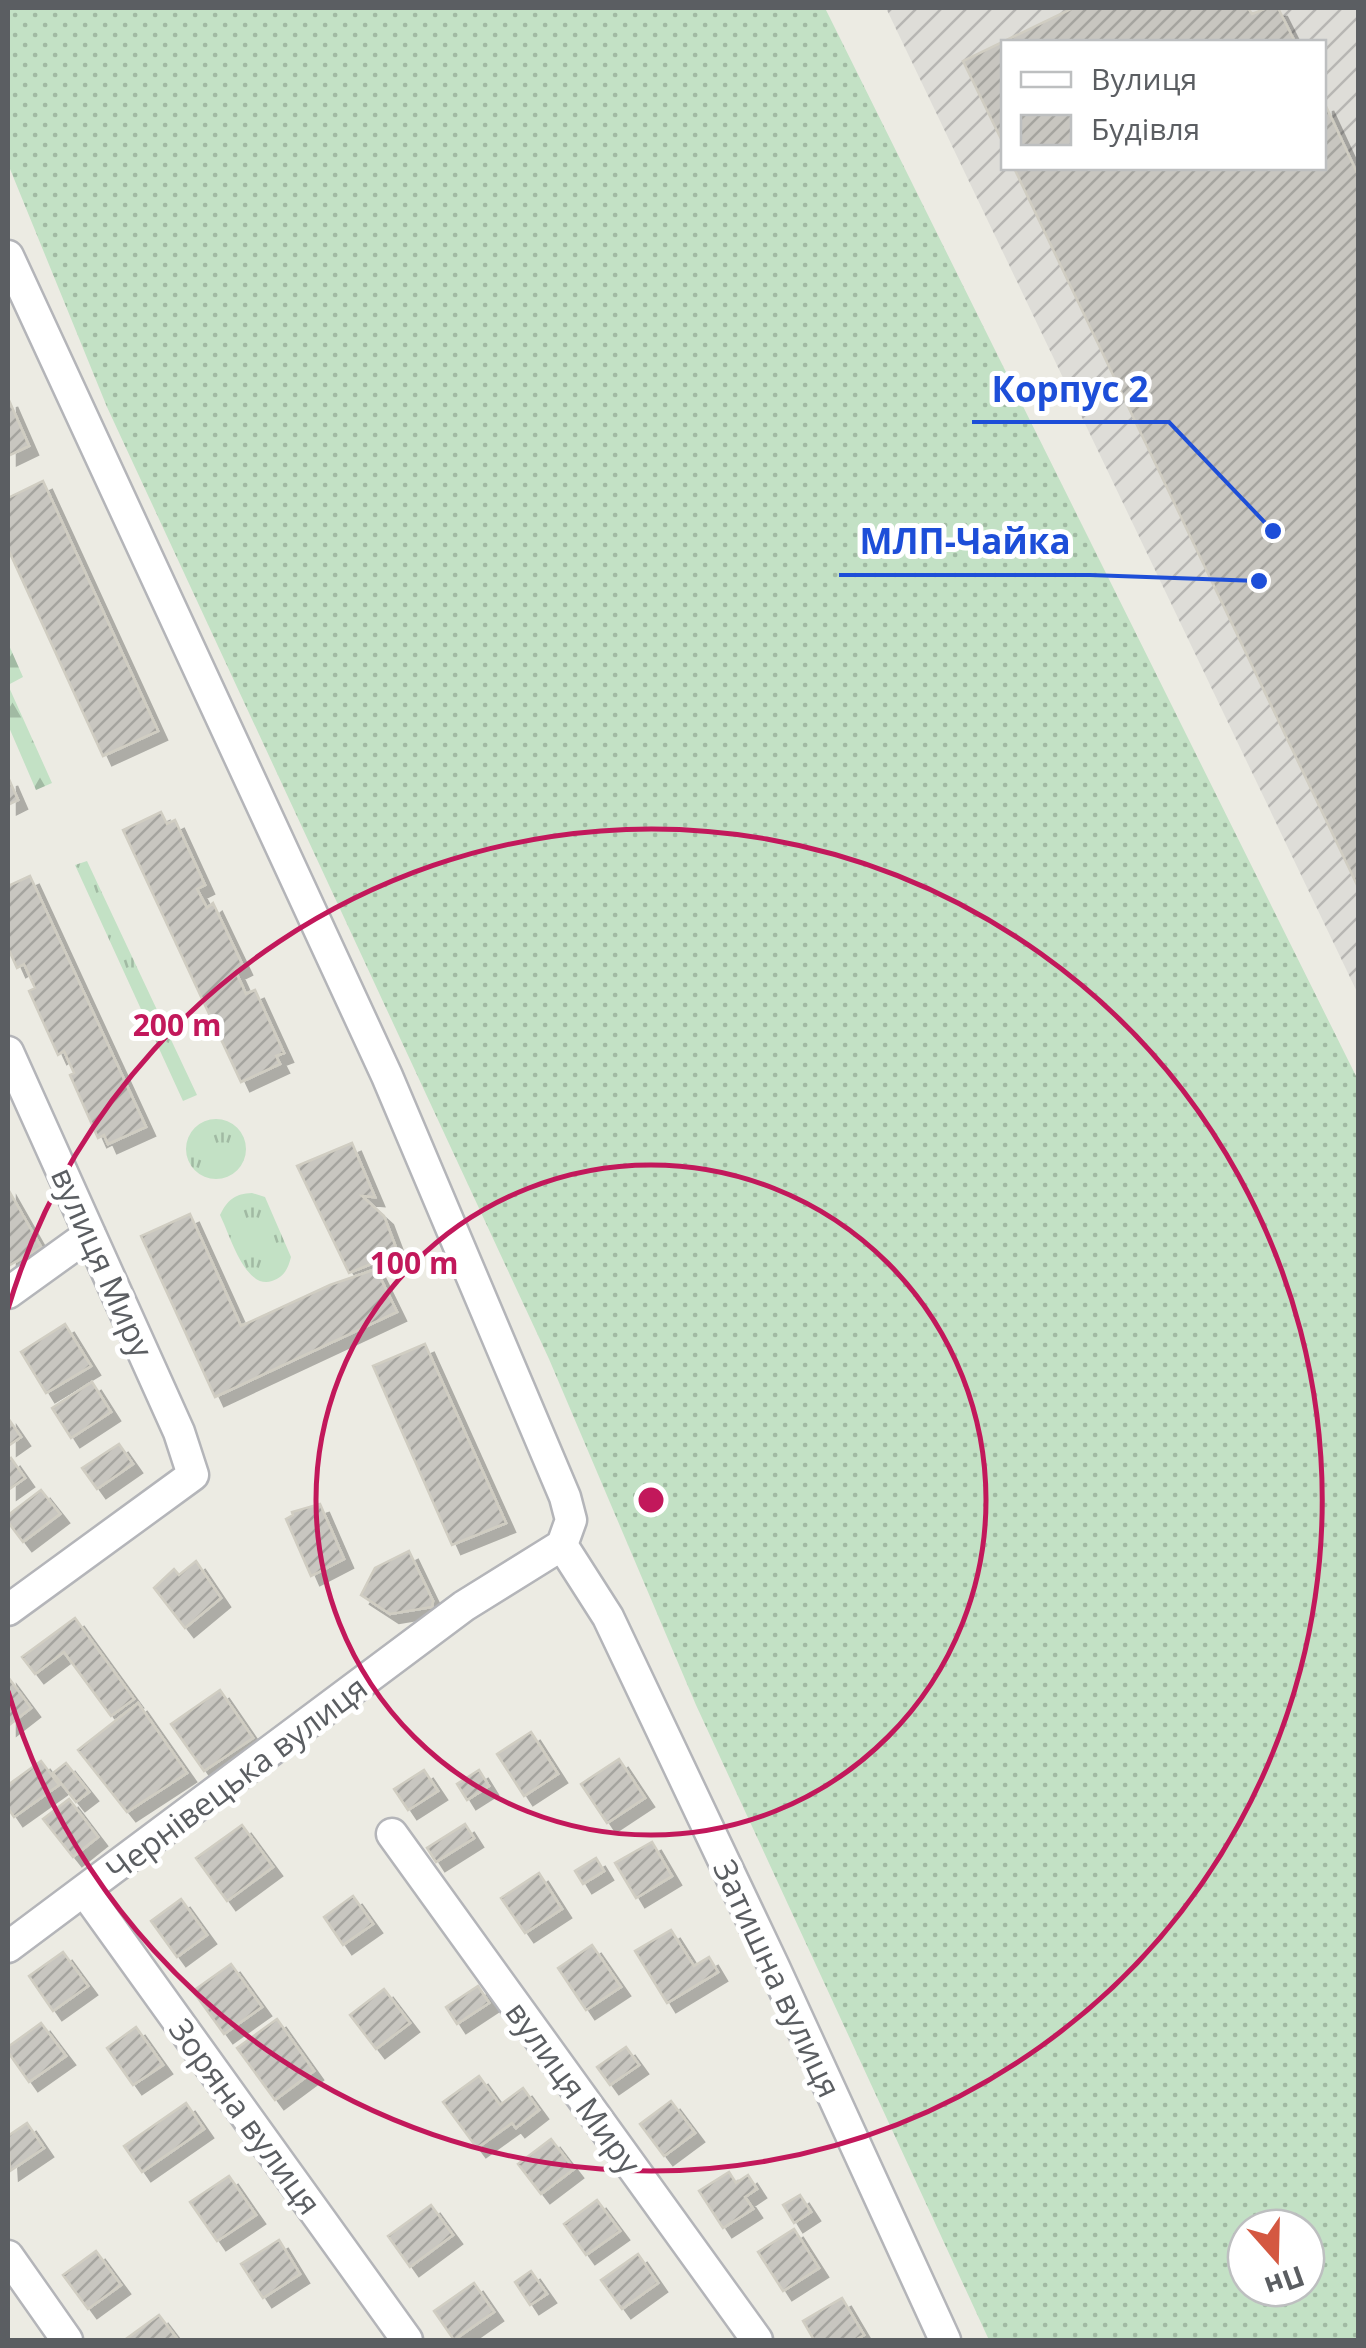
<svg xmlns="http://www.w3.org/2000/svg" width="1366" height="2348" font-family="'Open Sans',sans-serif">
<style>
.industrial{fill:url(#industrial-furrows);fill-rule:evenodd}
.grass{fill:url(#grass-dots);fill-rule:evenodd}
.forest{fill:url(#forest-firs)}
.park{fill:url(#park-tufts)}
.building{fill:url(#building-hatch);stroke:#d0cdc2;stroke-width:2.5;filter:url(#shadow)}
.lines{fill:none;stroke-linecap:round;stroke-linejoin:round}
.minor-casing{stroke:#b4b5b9;stroke-width:35}
.minor{stroke:#fff;stroke-width:30}
.ring{fill:none;stroke:#c2185b;stroke-width:5}
.labels{text-anchor:middle;dominant-baseline:central;stroke-width:10;stroke-linejoin:round;paint-order:stroke}
.street-label{font-size:32px;fill:#5b5e62;stroke:#fff}
.centre{fill:#c2185b;stroke:#fff;stroke-width:5}
.ring-label{font-size:30px;text-anchor:middle;font-weight:bold;fill:#c2185b;stroke:#fff;stroke-width:10;stroke-linejoin:round;paint-order:stroke}
.leader{fill:none;stroke:#1d4ed8;stroke-width:4}
.callout-dot{fill:#1d4ed8;stroke:#fff;stroke-width:4}
.callout-label{font-size:35px;text-anchor:middle;font-weight:bold;fill:#1d4ed8;stroke:#fff;stroke-width:10;stroke-linejoin:round;paint-order:stroke}
</style>
<defs>
<pattern id="industrial-furrows" width="10" height="10" patternUnits="userSpaceOnUse" patternTransform="scale(2.5)"><rect width="10" height="10" fill="#deddd8"/><path d="M-1 1l2-2M0 10L10 0M9 11l2-2" fill="none" stroke="#b7b6b3"/></pattern>
<pattern id="grass-dots" width="8" height="8" patternUnits="userSpaceOnUse" patternTransform="scale(2.5)"><rect width="8" height="8" fill="#c3e1c5"/><path d="M2 2h.1M6 6h.1" fill="none" stroke="#a1baa3" stroke-width="1.8" stroke-linecap="round"/></pattern>
<pattern id="forest-firs" width="22" height="20" patternUnits="userSpaceOnUse" patternTransform="scale(2.5)"><rect width="22" height="20" fill="#c3e1c5"/><path d="M5 1l3.5 6h-7zM16 11l3.5 6h-7z" fill="#a1baa3"/></pattern>
<pattern id="park-tufts" width="24" height="20" patternUnits="userSpaceOnUse" patternTransform="scale(2.5)"><rect width="24" height="20" fill="#c3e1c5"/><path d="M3 7l-1-3M5 7V3M7 7l1-3M15 17l-1-3M17 17v-4M19 17l1-3" fill="none" stroke="#a1baa3"/></pattern>
<pattern id="building-hatch" width="6" height="6" patternUnits="userSpaceOnUse" patternTransform="scale(2.5)"><rect width="6" height="6" fill="#c8c6c0"/><path d="M-1 1l2-2M0 6l6-6M5 7l2-2" fill="none" stroke="#a5a49f"/></pattern>
<filter id="shadow"><feDropShadow dx="9" dy="9" stdDeviation="0" flood-color="#0004"/></filter>
</defs>
<rect width="100%" height="100%" fill="#ecebe3"/>
<path class="industrial" d="M886,8H1358V994ZM1004,42H1324V168H1004Z"/>
<path class="grass" d="M8,8H825L1358,1080V2340H989L696,1705L549,1359L107,407L8,164ZM1246,2228H1306V2288H1246Z"/>
<path class="forest" d="M8,643L23,677L8,685L52,783L36,790L8,725Z"/>
<path class="park" d="M87,861L197,1095L183,1101L75,865Z
M186 1149a30 30 0 1 1 60 0a30 30 0 1 1-60 0Z
M252,1193L265,1197L291,1257C288,1269 284,1277 272,1281C245,1290 230,1235 220,1215C228,1199 235,1194 252,1193Z"/>
<path class="building" d="M1073,8H1248L1252,14L1267,8H1278L1295,42H1004V145L963,61Z
M1324,102L1358,175V887L1014,168H1324Z
M8,398L29,446L8,456Z
M43,481L158,731L103,756L8,549V498Z
M8,777L18,800L8,805Z
M161,812L167,824L175,820L205,885L197,889L207,908L213,903L243,966L235,970L246,994L255,990L284,1053L276,1056L280,1064L241,1082L123,830Z
M30,876L146,1127L108,1144L104,1135L98,1138L70,1075L74,1073L64,1051L58,1055L29,991L35,988L24,964L17,968L8,948V886Z
M352,1143L375,1197L362,1196L384,1216L398,1253L349,1273L297,1166Z
M8,1189L41,1247L8,1266Z
M190,1214L241,1326L330,1285L376,1269L397,1312L215,1397L141,1236Z
M65,1324L91,1366L46,1393L21,1352Z
M425,1344L506,1523L452,1545L373,1366Z
M92,1382L111,1412L71,1438L52,1408Z
M8,1418L21,1437L8,1446Z
M119,1444L133,1464L97,1489L82,1468Z
M11,1458L25,1478L8,1490V1461Z
M41,1490L60,1514L23,1542L8,1522V1515Z
M320,1504L344,1559L311,1576L286,1519L293,1515L292,1512Z
M409,1551L433,1601L432,1607L390,1614L361,1595L375,1568Z
M196,1561L221,1598L185,1628L154,1588L174,1569L179,1575Z
M75,1618L134,1699L111,1716L64,1652L35,1674L22,1657Z
M8,1677L31,1708L8,1726Z
M220,1690L253,1738L204,1771L171,1724Z
M138,1703L187,1773L127,1812L78,1750Z
M531,1732L558,1774L524,1796L497,1754Z
M619,1759L645,1798L607,1823L581,1784Z
M41,1761L59,1785L14,1817L8,1808V1785Z
M66,1763L89,1792L76,1802L53,1773Z
M424,1770L438,1791L408,1810L394,1789Z
M479,1770L489,1786L467,1800L457,1784Z
M69,1799L98,1837L73,1857L43,1819Z
M465,1824L474,1838L436,1862L427,1848Z
M242,1825L273,1867L227,1901L196,1858Z
M652,1842L672,1876L636,1898L615,1863Z
M596,1858L604,1871L583,1884L575,1871Z
M539,1873L562,1909L525,1933L501,1898Z
M353,1896L373,1924L343,1945L324,1917Z
M181,1899L207,1935L177,1957L151,1921Z
M671,1930L694,1966L709,1957L718,1972L667,2003L635,1951Z
M592,1945L621,1987L586,2010L558,1968Z
M63,1952L88,1986L53,2011L29,1976Z
M231,1964L262,2007L224,2034L193,1991Z
M478,1986L489,2003L457,2024L446,2007Z
M384,1989L410,2023L376,2049L350,2015Z
M277,2019L314,2071L275,2100L237,2048Z
M41,2023L66,2056L29,2082L8,2052V2047Z
M136,2027L163,2065L133,2085L107,2048Z
M626,2047L639,2065L610,2085L597,2067Z
M479,2076L500,2105L523,2088L539,2110L516,2128L512,2123L477,2148L443,2102Z
M671,2101L695,2133L664,2156L640,2124Z
M186,2103L204,2129L142,2172L124,2146Z
M27,2123L44,2148L10,2171L8,2136Z
M551,2139L574,2169L541,2194L518,2164Z
M729,2172L736,2183L748,2175L757,2189L745,2197L753,2209L723,2228L699,2191Z
M229,2176L256,2215L217,2241L190,2202Z
M800,2195L811,2212L794,2223L783,2205Z
M597,2200L620,2231L586,2255L564,2224Z
M431,2205L453,2235L410,2267L388,2236Z
M794,2229L819,2268L783,2291L758,2252Z
M279,2240L300,2274L263,2298L241,2264Z
M96,2251L121,2285L88,2309L63,2275Z
M638,2254L658,2283L622,2309L601,2280Z
M531,2271L547,2294L530,2305L515,2282Z
M474,2283L494,2312L454,2340L434,2311Z
M842,2298L864,2335L855,2340H814L803,2321Z
M159,2315L178,2340H127L126,2339Z"/>
<g class="lines">
<defs>
<path id="minor" d="M8,256L387,1076L565,1497L571,1520L562,1545L464,1606L8,1947
M8,1052L179,1432L193,1475L8,1610
M8,1293L90,1234
M562,1545L608,1617L774,1967L945,2340
M392,1834L757,2340
M85,1892L407,2340
M8,2256L67,2340"/>
</defs>
<use href="#minor" class="minor-casing"/>
<use href="#minor" class="minor"/>
</g>
<g class="ring">
<circle cx="651" cy="1500" r="335"/>
<path d="M8 1309A671 671 0 1 1 8 1691"/>
</g>
<g class="labels">
<g class="street-label">
<text transform="translate(103 1262) rotate(66)">вулиця Миру</text>
<text transform="translate(236 1778) rotate(-37)">Чернівецька вулиця</text>
<text transform="translate(778 1978) rotate(65)">Затишна вулиця</text>
<text transform="translate(574 2087) rotate(54)">вулиця Миру</text>
<text transform="translate(246 2116) rotate(54)">Зоряна вулиця</text>
</g>
</g>
<circle cx="651" cy="1500" r="15" class="centre"/>
<g class="ring-label">
<text x="177" y="1036">200 m</text>
<text x="414" y="1274">100 m</text>
</g>
<path class="leader" d="M1273 531L1169 422H972M1259 581L1090 575H839"/>
<g class="callout-dot">
<circle cx="1273" cy="531" r="10"/>
<circle cx="1259" cy="581" r="10"/>
</g>
<g class="callout-label">
<text x="1070" y="402">Корпус 2</text>
<text x="965" y="554">МЛП-Чайка</text>
</g>
<rect width="1366" height="2348" fill="none" stroke="#5b5e62" stroke-width="20"/>
<rect x="1001" y="40" width="325" height="130" fill="#ffffff" stroke="#bdbfc0" stroke-width="2.5"/>
<rect x="1021" y="72" width="50" height="15" fill="#ffffff" stroke="#bdbfc0" stroke-width="2.5"/>
<text x="1091" y="90" font-size="30" fill="#5b5e62">Вулиця</text>
<rect x="1021" y="115" width="50" height="30" fill="url(#building-hatch)" stroke="#bdbfc0" stroke-width="2.5"/>
<text x="1091" y="140" font-size="30" fill="#5b5e62">Будівля</text>
<g transform="translate(1276 2258) rotate(160)"><circle r="48" fill="#ffffff" stroke="#bdbfc0" stroke-width="2.5"/>
<path d="M0-8L18 38L0 25L-18 38Z" fill="#d45841"/>
<text y="-15" font-size="28" font-weight="bold" text-anchor="middle" fill="#5b5e62">Пн</text>
</g>
</svg>
